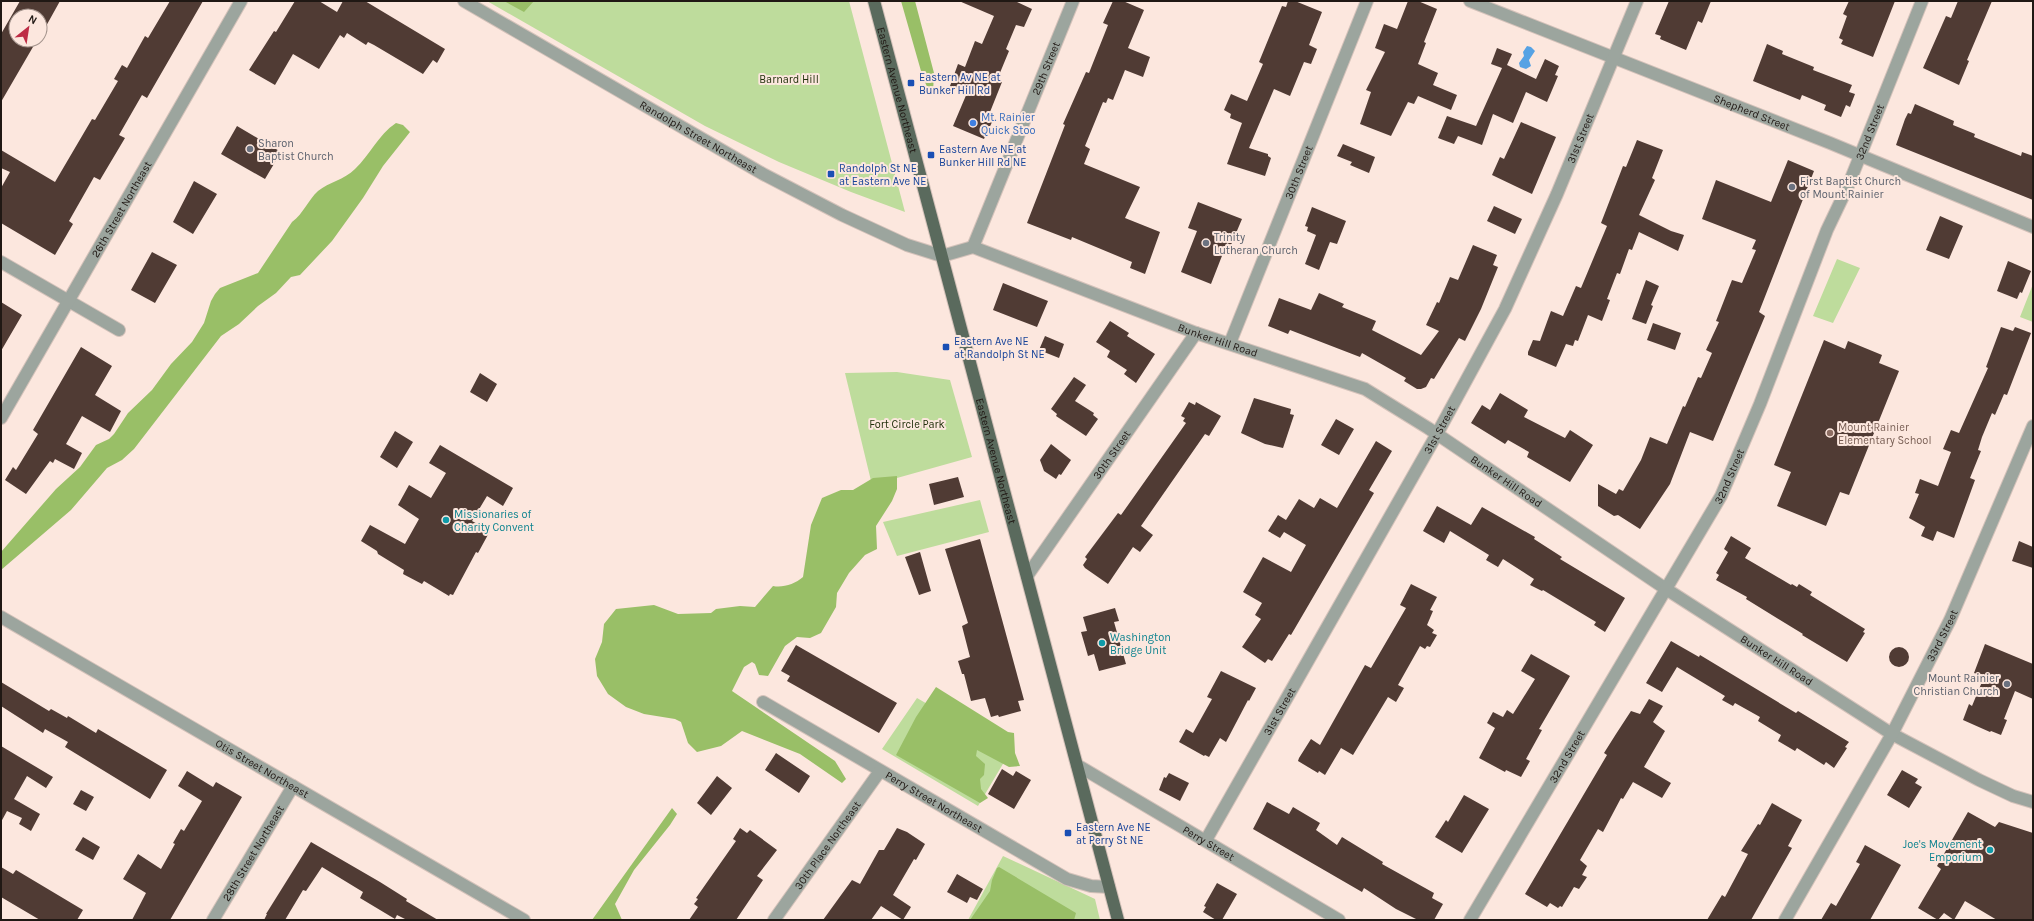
<svg xmlns="http://www.w3.org/2000/svg" width="2034" height="921" font-family="Karla,sans-serif">
<style>
.green{fill:#bedc9c}
.forest{fill:#99bf67}
.water{fill:#56a2e4}
.building{fill:#503b34}
.lines{fill:none;stroke-linecap:round;stroke-linejoin:round}
.minor-casing{stroke:#d4c2ba;stroke-width:14}
.major-casing{stroke:#d4c2ba;stroke-width:14}
.minor{stroke:#9ca59e;stroke-width:12}
.major{stroke:#5a6a5d;stroke-width:12}
.transit-dot{fill:#1a4fb4;stroke:#fce7de;stroke-width:1.5}
.shop-dot{fill:#3f7fe0;stroke:#fce7de;stroke-width:1.5}
.worship-dot{fill:#6b7280;stroke:#fce7de;stroke-width:1.5}
.education-dot{fill:#8d6e63;stroke:#fce7de;stroke-width:1.5}
.culture-dot{fill:#0f9aa8;stroke:#fce7de;stroke-width:1.5}
.labels{text-anchor:middle;dominant-baseline:central;stroke-width:4;stroke-linejoin:round;paint-order:stroke}
.street-label{font-size:11px;fill:#201814;stroke:#fce7de}
.transit-label{font-size:11px;fill:#164399;stroke:#fce7de;text-anchor:start}
.park-label{font-size:11px;fill:#202f0a;stroke:#fce7de}
.shop-label{font-size:11px;fill:#366cbe;stroke:#fce7de;text-anchor:start}
.worship-label{font-size:11px;fill:#5b616d;stroke:#fce7de;text-anchor:start}
.education-label{font-size:11px;fill:#785e54;stroke:#fce7de;text-anchor:start}
.culture-label{font-size:11px;fill:#0d838f;stroke:#fce7de;text-anchor:start}
</style>
<rect width="100%" height="100%" fill="#fce7de"/>
<path class="green" d="M487,1H849L905,212L851,192L779,162L705,126Z
M1837,259L1860,268L1833,323L1813,316Z
M2033,284V322L2020,317Z
M897,372L950,380L972,457L872,485L845,373Z
M980,500L989,532L897,556L883,522Z
M917,698L1010,752L978,806L882,749Z
M1003,856L1095,899L1100,920H968Z"/>
<path class="forest" d="M504,1H534L524,12Z
M901,1H915L934,73L933,93H930L923,78Z
M396,123L403,125L410,132L383,166L363,198L332,241L300,275L291,277L276,293L258,306L239,324L221,336L134,449L122,460L107,468L71,510L1,570V552L56,489L80,467L96,445L109,439L114,434L128,413L152,390L171,364L192,342L204,323L211,301L215,294L220,288L258,273L292,222C304,213 308,200 318,191C329,182 344,180 355,169C370,155 378,135 396,123Z
M897,476V489L892,501L876,526L877,549L865,555L849,573L837,593L836,607L821,633L810,638L797,637L785,646L768,676L759,675L755,664L752,662L744,667L732,691L835,761L846,779L842,783L800,754L742,731L721,746L697,752L688,743L681,722L675,719L644,714L626,707L608,694L597,676L595,659L602,642L604,624L616,609L654,605L678,614L711,613L716,609L740,606L755,607L773,586C783,588 795,584 803,577L811,525L822,498L841,490H853L873,478Z
M936,687L1008,732L1014,733L1015,753L1020,766L1009,767L977,750L976,756L985,764L984,775L980,779L981,789L988,798L980,803L896,755L916,717Z
M672,808L677,814L670,825L634,870L615,904L622,920H592Z
M999,867L1076,913L1074,920H970L990,891L992,880L997,868Z"/>
<path class="water" d="M1527,46L1531,47L1535,51L1529,60L1531,66L1526,69L1520,67L1519,63L1524,56L1523,52Z"/>
<path class="building" d="M20,1H60L40,37V16H16V40H37L1,102V34Z
M170,1H203L147,98L142,95L119,135L125,138L100,180L94,177L69,221L73,224L55,255L1,223V188L10,172L1,168V150L55,182L92,119L95,120L118,81L114,79L122,65L127,68L145,36L148,38Z
M295,1H319L337,12L343,1H365L445,49L437,63L433,60L423,74L374,45L368,42L366,45L347,33L344,38L340,35L319,69L293,54L275,85L249,70L274,31L276,32Z
M959,1H1015L1032,9L1024,27L1016,25L1006,49L1009,51L997,80L1002,82L988,117L993,120L984,139L953,126L967,93L950,86L958,64L965,67L975,41L982,44L994,16Z
M1113,1H1123L1144,10L1128,48L1150,57L1143,77L1125,70L1113,100L1108,98L1106,103L1103,102L1085,146L1090,149L1084,164L1140,187L1125,218L1160,232L1145,274L1130,268L1132,262L1072,237L1071,240L1027,223L1053,156L1065,125L1063,124L1086,72L1089,73L1108,25L1103,23Z
M1288,1H1295L1322,12L1309,45L1317,49L1311,64L1304,62L1290,96L1274,89L1249,148L1268,154V156L1271,158L1265,176L1227,164L1242,123L1230,118L1231,114L1224,110L1231,94L1247,101L1263,64L1259,62L1282,6L1286,7Z
M1408,1H1418L1437,9L1424,42L1426,43L1418,64L1438,73L1433,85L1457,95L1451,110L1418,96L1414,104L1408,102L1391,136L1360,124L1371,92L1366,90L1385,52L1375,48L1384,24L1397,29Z
M1669,1H1711L1702,23L1698,21L1686,50L1660,39L1661,36L1655,34Z
M1849,1H1895L1873,57L1841,44L1843,40L1839,38L1847,16L1843,14Z
M1958,1H1992L1967,60L1969,61L1959,85L1923,68L1946,16L1951,18Z
M1767,44L1783,51L1782,54L1814,67L1813,70L1852,85L1849,92L1855,94L1850,107L1846,105L1841,117L1824,110L1826,105L1802,95L1800,100L1753,81Z
M1497,48L1512,54L1507,65L1536,79L1545,59L1559,66L1555,75L1558,76L1547,102L1526,92L1513,123L1493,114L1482,145L1458,136L1454,144L1438,138L1447,116L1476,126L1502,68L1491,64Z
M1915,104L1954,121L1953,125L1975,134L1974,137L2021,156L2022,152L2033,156V200L1896,145L1905,119L1908,113L1911,114Z
M1521,122L1556,137L1532,194L1492,175L1500,157L1504,159Z
M237,126L281,152L265,179L221,154Z
M1637,140L1663,150L1652,178L1655,180L1639,215L1671,231L1684,235L1678,251L1639,232L1632,250L1629,249L1620,274L1617,273L1607,299L1610,300L1602,321L1588,315L1578,341L1575,340L1573,346L1566,344L1556,367L1528,355V352L1533,340L1540,341L1551,311L1563,316L1576,286L1581,288L1607,226L1601,223L1623,166L1626,167Z
M1343,144L1375,157L1369,173L1350,165L1352,162L1337,156Z
M1788,160L1814,171L1759,312L1765,316L1713,441L1690,432L1670,484L1640,529L1618,515L1614,516L1598,506V484L1616,494L1619,489L1623,491L1641,460L1650,437L1667,444L1683,406L1685,407L1698,377L1701,378L1712,353L1706,350L1719,322L1716,321L1732,280L1742,283L1756,250L1752,249L1756,240L1702,219L1716,180L1771,202Z
M194,181L217,194L193,234L173,222Z
M1198,202L1242,219L1231,245L1227,243L1211,284L1181,272L1197,231L1188,228Z
M1494,206L1522,219L1515,234L1487,221Z
M1312,207L1346,221L1337,244L1330,242L1319,270L1305,264L1316,235L1307,231L1308,227L1305,226Z
M1940,216L1963,226L1949,259L1926,250Z
M1473,245L1497,255L1493,265L1498,267L1481,309L1465,341L1459,338L1434,379L1431,378L1426,387L1421,389H1417L1404,381L1406,378L1362,353L1360,357L1290,330L1288,334L1268,326L1279,298L1311,310L1319,293L1344,304L1342,307L1376,321L1372,330L1421,355L1439,331L1426,325L1437,302L1439,303L1450,277L1458,280Z
M152,252L177,265L155,303L131,290Z
M2008,261L2031,271L2022,293L2020,292L2017,299L1997,291Z
M1646,280L1659,286L1651,305L1653,306L1646,324L1632,319Z
M1003,283L1048,301L1037,327L993,310Z
M1,302L22,315L1,351Z
M1110,321L1129,333L1127,336L1155,354L1136,383L1124,374L1127,370L1107,357L1110,351L1096,342Z
M1653,323L1681,333L1675,350L1647,340Z
M2001,327L2013,331L2015,327L2031,333L2007,395L2004,394L1995,415L1992,413L1982,437L1978,450L1981,451L1970,478L1975,480L1954,538L1937,531L1933,541L1921,536L1925,527L1909,518L1919,494L1915,493L1920,479L1938,486L1951,452L1943,449L1951,430L1959,433L1988,368L1986,367Z
M1045,336L1064,344L1059,358L1039,350Z
M1824,340L1845,349L1848,341L1882,355L1879,363L1899,371L1849,495L1840,492L1826,526L1777,506L1791,472L1774,465Z
M81,347L112,366L95,395L121,411L110,432L82,416L66,444L82,453L74,469L55,459L53,463L50,461L26,494L5,480L13,467L16,470L38,434L33,430Z
M480,373L497,384L487,402L470,392Z
M1074,377L1086,385L1075,401L1094,413L1093,415L1098,419L1086,436L1056,416L1057,414L1051,409Z
M1500,393L1528,410L1524,417L1565,438L1570,430L1593,445L1570,482L1527,457L1529,452L1508,440L1505,444L1471,423L1482,405L1490,410Z
M1254,398L1291,409L1290,414L1294,415L1283,448L1265,444L1241,433Z
M1189,402L1195,405L1196,402L1221,416L1209,436L1205,434L1141,526L1153,535L1140,552L1133,547L1108,584L1085,568L1083,565L1087,559L1085,557L1118,513L1121,515L1186,423L1183,421L1185,418L1181,416Z
M1336,419L1354,429L1339,455L1321,445Z
M395,431L413,442L397,468L380,457Z
M1376,441L1392,451L1369,490L1374,493L1291,635L1289,634L1272,661L1268,659L1265,663L1242,647L1261,619L1255,615L1262,603L1243,592L1263,557L1291,572L1306,545L1284,532L1280,538L1268,531L1278,515L1286,520L1299,499L1314,508L1320,498L1337,508Z
M1051,444L1071,460L1061,475L1059,474L1056,479L1044,471L1040,460Z
M440,445L513,488L503,506L487,496L472,521L490,531L478,553L476,552L453,595L450,594L449,596L424,581L422,584L403,574L404,570L378,554L377,551L361,541L370,525L405,544L419,519L398,505L409,485L431,498L446,473L429,463Z
M958,477L964,497L934,505L929,484Z
M1437,506L1471,525L1482,507L1535,537L1534,539L1562,557L1560,559L1625,598L1605,632L1594,625L1596,622L1543,590L1542,591L1530,585L1534,579L1503,559L1498,567L1486,560L1489,555L1450,531L1444,543L1423,531Z
M1731,536L1751,548L1745,558L1791,585L1792,584L1797,587L1799,584L1812,592L1810,595L1865,629L1863,632L1865,633L1847,662L1802,635L1803,634L1746,599L1747,597L1716,580L1719,575L1716,573L1728,552L1724,549Z
M980,539L1024,700L1018,701L1021,711L999,717L998,715L991,717L985,698L971,701L964,674H962L958,661L970,657L962,626L968,623L945,549Z
M2019,541L2033,547V568L2012,561Z
M920,552L931,591L919,595L905,557Z
M1411,584L1437,597L1430,610L1433,611L1427,625L1434,630L1432,633L1437,635L1430,647L1427,646L1425,649L1420,646L1398,685L1404,688L1396,702L1388,697L1353,755L1341,748L1325,775L1319,771L1318,773L1298,761L1299,758L1311,739L1320,745L1365,665L1371,668L1406,608L1400,605Z
M1115,608L1119,621L1114,622L1126,664L1099,671L1094,654L1088,656L1081,632L1087,631L1083,617Z
M1671,641L1699,657L1700,655L1796,713L1798,711L1849,742L1845,747L1847,748L1834,768L1826,762L1824,765L1797,748L1795,751L1778,741L1781,735L1758,721L1760,717L1735,703L1733,706L1722,700L1725,696L1677,667L1662,692L1646,683Z
M1985,644L2033,664V699L2015,691L2004,719L2007,720L2001,735L1991,731L1990,732L1963,720L1969,704L1972,706L1984,677L1974,673Z
M796,645L897,703L879,733L787,681L790,676L781,671Z
M1889 657a10 10 0 1 1 20 0a10 10 0 1 1-20 0Z
M1531,654L1570,676L1539,729L1542,730L1526,759L1530,761L1521,777L1506,770L1505,772L1479,758L1495,728L1487,723L1493,712L1503,717L1507,710L1513,714L1535,679L1521,671Z
M1221,671L1256,688L1249,701L1248,700L1226,742L1220,738L1209,757L1205,755L1204,756L1179,742L1186,729L1193,733L1212,699L1207,697Z
M1,682L49,711L51,709L67,718L68,716L96,733L98,729L167,770L150,799L65,747L68,742L45,729L43,733L1,706Z
M1649,699L1663,706L1653,722L1665,731L1644,767L1671,783L1662,798L1633,782L1623,799L1621,798L1603,832L1598,829L1580,860L1587,866L1582,875L1587,877L1579,889L1574,887L1562,907L1560,906L1558,908L1550,903L1547,907L1525,894L1607,755L1604,753L1616,734L1631,711L1640,714Z
M1,746L53,777L46,788L27,776L14,799L40,814L31,831L19,824L22,818L7,811L1,822Z
M776,753L810,776L799,793L765,770Z
M1002,769L1013,776L1016,771L1031,780L1014,809L988,794Z
M1902,770L1918,779L1915,783L1922,787L1909,808L1887,795Z
M187,771L213,787L216,782L242,797L170,920H132L146,893L123,879L138,854L161,869L175,844L173,843L181,829L184,831L202,801L178,786Z
M1169,773L1189,783L1180,801L1159,790L1164,777L1166,778Z
M717,776L732,788L711,815L697,803Z
M81,790L94,797L86,811L73,804Z
M1464,795L1489,809L1462,853L1435,837L1446,820L1448,822Z
M1267,802L1289,814L1293,807L1320,823L1316,830L1337,845L1342,837L1383,862L1382,864L1434,893L1432,898L1443,904L1434,920H1418L1396,909L1364,888L1362,892L1253,829Z
M1772,803L1802,820L1788,846L1792,848L1751,920H1707L1722,895L1725,897L1748,854L1741,851L1758,824L1760,825Z
M1968,812L1995,827L1999,822L2033,833V920H1997L1965,901L1954,920L1944,913L1938,920L1918,908L1941,869L1937,866Z
M740,828L747,833L750,830L777,850L757,876L763,880L736,920H689L698,907L694,904L698,899L696,898L736,841L733,839Z
M897,828L907,832L925,844L916,860L914,859L893,895L911,907L903,920L881,906L871,920H823L852,880L860,884L879,850H884Z
M83,837L100,847L93,860L75,850Z
M311,842L380,882L407,899L406,901L438,920H407L397,915L395,919L360,898L363,892L322,867L306,891L303,890L285,920H264L267,914H266Z
M1865,845L1901,865L1870,920H1821L1831,903L1836,906L1860,864L1856,862Z
M1,867L13,874L16,870L83,910L77,920H40L1,897Z
M957,874L983,889L977,900L970,897L967,903L947,892Z
M1217,883L1237,894L1222,920H1216L1203,912L1206,907L1204,906Z"/>
<g class="lines">
<defs>
<g id="minor">
<path id="s1" d="M464,1L763,174L842,215L907,245L942,256L973,247L1196,333L1365,389L1428,428L1666,589L1892,734L1979,780L2013,796L2033,802"/>
<path id="s2" d="M1470,1L1830,143L2033,227"/>
<path id="s3" d="M973,247L1073,1"/>
<path d="M1,262L119,330"/>
<path id="s4" d="M1230,343L1367,1"/>
<path id="s5" d="M1,418L241,1"/>
<path id="s6" d="M1027,576L1196,333"/>
<path id="s7" d="M1,617L524,920"/>
<path id="s8" d="M763,702L1067,879L1091,886L1109,887"/>
<path id="s9" d="M1077,765L1339,920"/>
<path id="s10" d="M1206,840L1437,434L1505,309L1557,194L1637,1"/>
<path id="s11" d="M213,920L293,786"/>
<path id="s12" d="M774,920L880,771"/>
<path id="s13" d="M1470,920L1721,496L1760,404L1827,230L1848,186L1922,1"/>
<path id="s14" d="M1785,920L1892,734L1950,620L2033,426"/>
</g>
<g id="major">
<path id="s15" d="M874,1L1118,920"/>
</g>
</defs>
<use href="#minor" class="minor-casing"/>
<use href="#major" class="major-casing"/>
<use href="#minor" class="minor"/>
<use href="#major" class="major"/>
</g>
<g class="transit-dot">
<rect x="907" y="79" width="8" height="8" rx="2"/>
<rect x="927" y="151" width="8" height="8" rx="2"/>
<rect x="827" y="170" width="8" height="8" rx="2"/>
<rect x="942" y="343" width="8" height="8" rx="2"/>
<rect x="1064" y="829" width="8" height="8" rx="2"/>
</g>
<circle class="shop-dot" cx="973" cy="123" r="4"/>
<g class="worship-dot">
<circle cx="250" cy="149" r="4"/>
<circle cx="1792" cy="187" r="4"/>
<circle cx="1206" cy="243" r="4"/>
<circle cx="2007" cy="684" r="4"/>
</g>
<circle class="education-dot" cx="1830" cy="433" r="4"/>
<g class="culture-dot">
<circle cx="446" cy="520" r="4"/>
<circle cx="1102" cy="643" r="4"/>
<circle cx="1990" cy="850" r="4"/>
</g>
<g class="labels">
<g class="street-label">
<text stroke="none"><textPath href="#s3" startOffset="193">29th Street</textPath></text>
<text stroke="none"><textPath href="#s15" startOffset="92">Eastern Avenue Northeast</textPath></text>
<text stroke="none"><textPath href="#s2" startOffset="303">Shepherd Street</textPath></text>
<text stroke="none"><textPath href="#s13" startOffset="886">32nd Street</textPath></text>
<text stroke="none"><textPath href="#s1" startOffset="271">Randolph Street Northeast</textPath></text>
<text stroke="none"><textPath href="#s10" startOffset="796">31st Street</textPath></text>
<text stroke="none"><textPath href="#s4" startOffset="184">30th Street</textPath></text>
<text stroke="none"><textPath href="#s5" startOffset="241">26th Street Northeast</textPath></text>
<text stroke="none"><textPath href="#s1" startOffset="837">Bunker Hill Road</textPath></text>
<text stroke="none"><textPath href="#s10" startOffset="472">31st Street</textPath></text>
<text stroke="none"><textPath href="#s6" startOffset="148">30th Street</textPath></text>
<text stroke="none"><textPath href="#s15" startOffset="476">Eastern Avenue Northeast</textPath></text>
<text stroke="none"><textPath href="#s13" startOffset="514">32nd Street</textPath></text>
<text stroke="none"><textPath href="#s1" startOffset="1161">Bunker Hill Road</textPath></text>
<text stroke="none"><textPath href="#s14" startOffset="325">33rd Street</textPath></text>
<text stroke="none"><textPath href="#s1" startOffset="1485">Bunker Hill Road</textPath></text>
<text stroke="none"><textPath href="#s10" startOffset="148">31st Street</textPath></text>
<text stroke="none"><textPath href="#s13" startOffset="190">32nd Street</textPath></text>
<text stroke="none"><textPath href="#s7" startOffset="302">Otis Street Northeast</textPath></text>
<text stroke="none"><textPath href="#s8" startOffset="198">Perry Street Northeast</textPath></text>
<text stroke="none"><textPath href="#s9" startOffset="153">Perry Street</textPath></text>
<text stroke="none"><textPath href="#s12" startOffset="92">30th Place Northeast</textPath></text>
<text stroke="none"><textPath href="#s11" startOffset="78">28th Street Northeast</textPath></text>
</g>
<g class="transit-label">
<text x="919" y="77">Eastern Av NE at<tspan x="919" dy="13">Bunker Hill Rd</tspan></text>
<text x="939" y="149">Eastern Ave NE at<tspan x="939" dy="13">Bunker Hill Rd NE</tspan></text>
<text x="839" y="168">Randolph St NE<tspan x="839" dy="13">at Eastern Ave NE</tspan></text>
<text x="954" y="341">Eastern Ave NE<tspan x="954" dy="13">at Randolph St NE</tspan></text>
<text x="1076" y="827">Eastern Ave NE<tspan x="1076" dy="13">at Perry St NE</tspan></text>
</g>
<g class="park-label">
<text x="789" y="79">Barnard Hill</text>
<text x="907" y="424">Fort Circle Park</text>
</g>
<g class="shop-label">
<text x="981" y="117">Mt. Rainier<tspan x="981" dy="13">Quick Stoo</tspan></text>
</g>
<g class="worship-label">
<text x="258" y="143">Sharon<tspan x="258" dy="13">Baptist Church</tspan></text>
<text x="1800" y="181">First Baptist Church<tspan x="1800" dy="13">of Mount Rainier</tspan></text>
<text x="1214" y="237">Trinity<tspan x="1214" dy="13">Lutheran Church</tspan></text>
<text x="1999" y="678" text-anchor="end">Mount Rainier<tspan x="1999" dy="13">Christian Church</tspan></text>
</g>
<g class="education-label">
<text x="1838" y="427">Mount Rainier<tspan x="1838" dy="13">Elementary School</tspan></text>
</g>
<g class="culture-label">
<text x="454" y="514">Missionaries of<tspan x="454" dy="13">Charity Convent</tspan></text>
<text x="1110" y="637">Washington<tspan x="1110" dy="13">Bridge Unit</tspan></text>
<text x="1982" y="844" text-anchor="end">Joe's Movement<tspan x="1982" dy="13">Emporium</tspan></text>
</g>
</g>
<rect width="2034" height="921" fill="none" stroke="#201814" stroke-width="4"/>
<g transform="translate(28 28) rotate(30)"><circle r="19" fill="#fce7de" stroke="#a4948d"/>
<path d="M0-3L7 15L0 10L-7 15Z" fill="#be2d46"/>
<text y="-6" font-size="11" font-weight="bold" text-anchor="middle" fill="#201814">N</text>
</g>
</svg>
